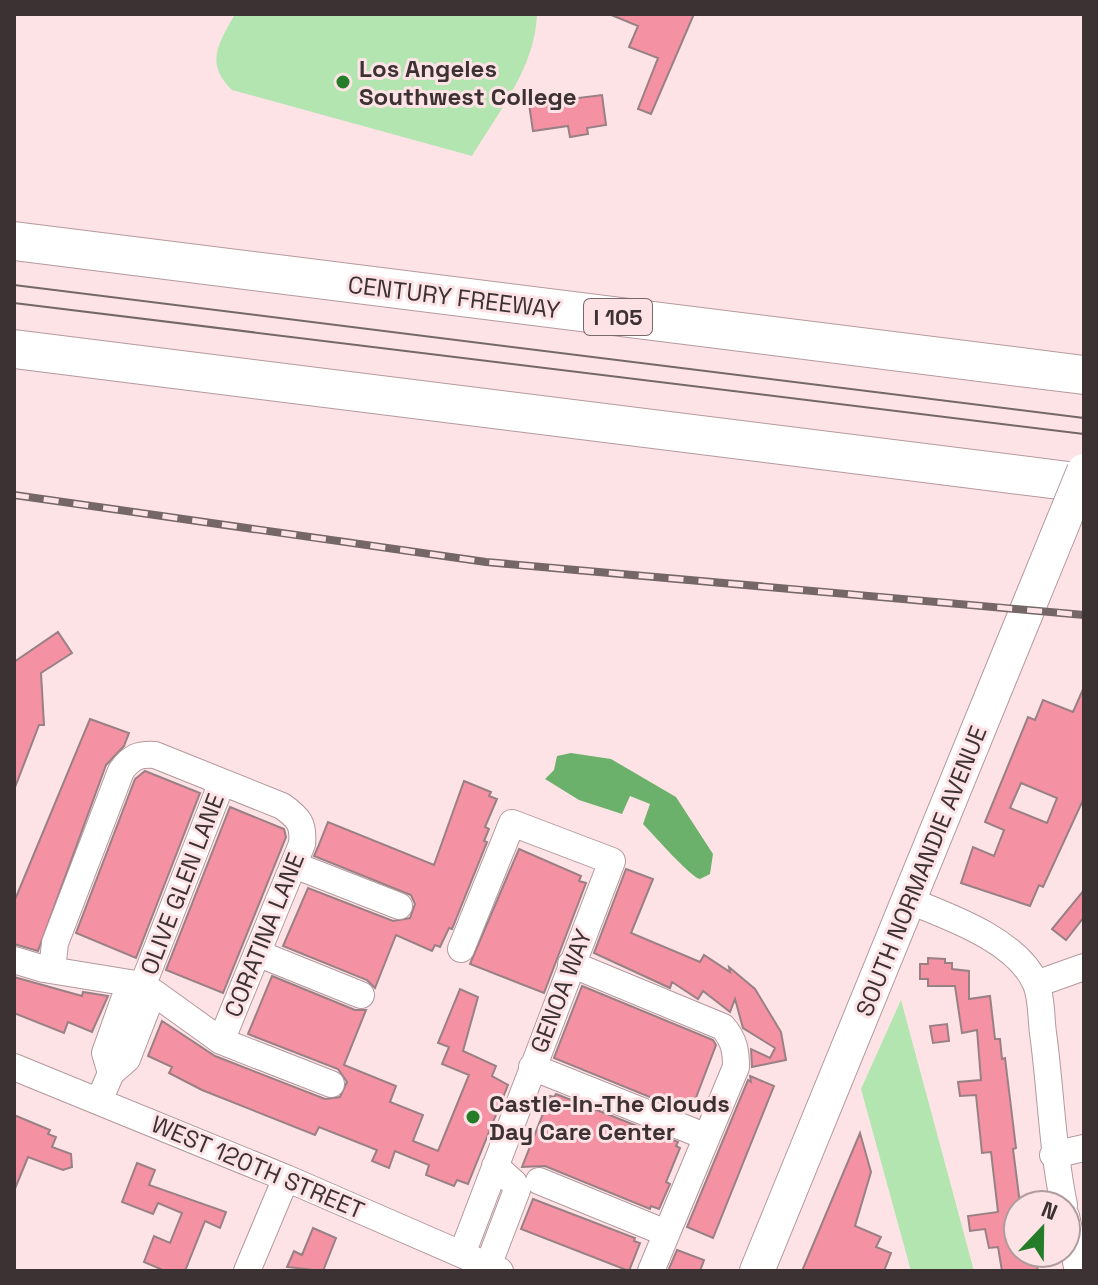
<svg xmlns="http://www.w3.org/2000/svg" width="1098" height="1285" font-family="'Space Grotesk',sans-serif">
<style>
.green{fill:#b3e5b1}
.water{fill:#6cb16b}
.building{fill:#f491a3;stroke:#998084;stroke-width:2;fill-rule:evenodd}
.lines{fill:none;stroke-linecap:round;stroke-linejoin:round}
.minor-casing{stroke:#b3999d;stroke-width:28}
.major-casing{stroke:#b3999d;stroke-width:36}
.highway-casing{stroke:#b3999d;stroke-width:40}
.minor{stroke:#fff;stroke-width:26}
.major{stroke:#fff;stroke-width:34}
.highway{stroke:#fff;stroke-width:38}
.tram{stroke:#756667;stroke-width:2}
.rail-casing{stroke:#756667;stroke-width:8}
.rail{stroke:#fee3e6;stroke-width:5;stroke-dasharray:15;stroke-linecap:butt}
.major-bridge-casing{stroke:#b3999d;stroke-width:36;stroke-linecap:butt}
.major-bridge{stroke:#fff;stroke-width:34}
.poi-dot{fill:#257c29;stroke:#fee3e6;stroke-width:3}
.labels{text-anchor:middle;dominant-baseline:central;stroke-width:6;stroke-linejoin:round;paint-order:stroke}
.shield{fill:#fee3e6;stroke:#766769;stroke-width:2}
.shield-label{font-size:22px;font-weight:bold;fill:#3c3233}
.poi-label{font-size:24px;font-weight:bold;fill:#3c3233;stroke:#fee3e6;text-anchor:start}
.street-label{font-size:24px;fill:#3c3233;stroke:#fee3e6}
</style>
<rect width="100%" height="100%" fill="#fee3e6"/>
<path class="green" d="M235,14H537C535,68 499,111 472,156L232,90C204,63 219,43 235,14Z
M901,1000L974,1271H911L861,1089Z"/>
<path class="water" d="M571,753L611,759L676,797L713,854L710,874L700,879C690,877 654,835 643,824L650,804L630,796L622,814L579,800L545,779L554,770L557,756Z"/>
<path class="building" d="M609,14H694L651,114L638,109L658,58L629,47L638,26Z
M602,95L606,125L587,128L588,134L570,137L568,126L533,131L529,104Z
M58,632L72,653L41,673L44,725H39L14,790V662Z
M1084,687V798L1043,887L1039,885L1030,906L961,883L973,847L994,856L1004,830L985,822L1028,717L1035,720L1043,700L1073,712ZM1021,783L1057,798L1047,823L1010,808Z
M90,719L129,733L124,746L106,765L38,951L14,944V902Z
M145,771L200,793L136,958L76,933L135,779Z
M464,781L491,792L489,796L497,799L485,827L489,829L484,841L487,842L452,929L449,928L440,947L435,945L432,951L396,935L375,988L367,980L283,946L308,888L393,921L410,918L415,904L411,895L314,856L318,847L328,822L434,865Z
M230,807L284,829L286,837L223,993L166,970Z
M519,849L581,876L579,881L586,883L544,993L470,964Z
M626,869L653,879L631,933L700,962L704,955L730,972L729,967L755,989L781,1032L786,1060L752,1067L751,1049L770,1058L775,1048L743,1028L735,999L730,1012L703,991L698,999L672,982L670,988L594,953Z
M1084,890V917L1066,940L1052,929Z
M928,958L945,959V963H952V969L969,971V999L990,996L995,1039H1000L1002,1059L1005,1058L1016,1148L1013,1149L1019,1196L1018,1253H1035L1038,1271H1002L998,1247L989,1248L985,1229L970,1231L968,1216L998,1212L991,1152L982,1153L976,1095L960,1096L958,1082L981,1080L977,1030L962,1033L955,986H928V979H920V964H928Z
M272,976L355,1010H366L344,1065L396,1086L390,1102L423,1115L413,1141L438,1151L469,1075L442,1064L449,1047L438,1043L460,989L478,997L463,1051L496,1066L492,1076L508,1085L468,1184L457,1180L454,1186L426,1175L429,1165L395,1151L389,1168L372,1161L377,1150L319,1127L315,1135L202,1090L169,1073L172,1067L148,1056L162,1021L215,1056L325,1099L340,1097L347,1082L338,1069L248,1034Z
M14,977L82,996L83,992L108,996L92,1032L68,1022L64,1033L14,1013Z
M582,986L713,1040L716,1045L692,1108L686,1106L684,1111L554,1058Z
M947,1024L949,1041L933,1043L930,1026Z
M750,1076L774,1086L713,1238L687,1227L748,1080L751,1082Z
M556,1094L678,1142L676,1146L680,1148L666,1182L670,1184L659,1209L651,1206L650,1209L545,1166L522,1167L550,1096L554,1097Z
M14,1115L50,1130L48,1134L56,1137L52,1147L71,1154L72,1167L63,1170L28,1157L14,1191Z
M860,1133L871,1172L855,1226L881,1237L876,1247L891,1253L884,1271H802Z
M137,1163L155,1170L149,1185L226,1212L220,1228L205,1221L185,1271H165L144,1262L154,1236L170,1243L182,1213L158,1203L153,1214L122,1202Z
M533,1199L635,1238L634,1241L640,1243L629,1271L521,1229Z
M313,1228L336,1238L323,1271L287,1267L294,1251L302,1255Z
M677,1250L704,1260L700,1271H668Z"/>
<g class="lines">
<defs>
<path id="minor" d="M294,865L399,906
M910,901C950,917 1018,941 1036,984C1042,998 1041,1019 1043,1033C1051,1091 1052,1148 1064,1205
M461,949L512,823L612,861L462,1254
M257,953L361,995
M14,960L44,969L130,983L153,992L221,1041L331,1084
M571,964L723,1027C734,1040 736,1050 736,1067L651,1271
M52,970L55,943L121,771C131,757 138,754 155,755L282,806C299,818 304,824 302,844L221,1041
M1036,984L1084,967
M142,987L222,782
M14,1067L286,1178L500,1271
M532,1067L707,1137
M111,1073L105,1053L130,983
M99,1101L111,1073L127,1059L153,992
M1053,1155L1084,1148
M539,1181L666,1233
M1066,1216L1078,1271
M488,1266L517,1190L514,1183L495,1166
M247,1271L286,1178"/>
<path id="major" d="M757,1271L1057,537"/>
<path id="highway" d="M14,241L1084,375
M14,349L1084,483"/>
</defs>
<use href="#minor" class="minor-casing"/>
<use href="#major" class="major-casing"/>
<use href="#highway" class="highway-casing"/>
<use href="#minor" class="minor"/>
<use href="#major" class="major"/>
<use href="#highway" class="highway"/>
<path class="tram" d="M14,285L1084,418
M14,303L1084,434"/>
<defs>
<path id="rail" d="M14,495L486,562L1084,615"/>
</defs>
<use href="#rail" class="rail-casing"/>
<use href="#rail" class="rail"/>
<defs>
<path id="major-bridge" d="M1057,537L1084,471"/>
</defs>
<use href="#major-bridge" class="major-bridge-casing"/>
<use href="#major-bridge" class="major-bridge"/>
</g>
<g class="poi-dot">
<circle cx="343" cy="82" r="8"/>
<circle cx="473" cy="1117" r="8"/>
</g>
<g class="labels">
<rect class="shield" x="584" y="299" width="68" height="36" rx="6"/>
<g class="shield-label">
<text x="618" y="317">I 105</text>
</g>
<g class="poi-label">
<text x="359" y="68">Los Angeles<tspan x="359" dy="28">Southwest College</tspan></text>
<text x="489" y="1103">Castle-In-The Clouds<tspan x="489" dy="28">Day Care Center</tspan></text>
</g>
<g class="street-label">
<text transform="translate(454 297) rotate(7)">CENTURY FREEWAY</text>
<text transform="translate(921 871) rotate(-68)">SOUTH NORMANDIE AVENUE</text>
<text transform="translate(182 884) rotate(-69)">OLIVE GLEN LANE</text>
<text transform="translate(264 935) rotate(-68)">CORATINA LANE</text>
<text transform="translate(561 991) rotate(-69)">GENOA WAY</text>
<text transform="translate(258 1167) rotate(23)">WEST 120TH STREET</text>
</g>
</g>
<rect width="1098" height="1285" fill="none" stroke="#3c3233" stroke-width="32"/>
<g transform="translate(1042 1229) rotate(22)"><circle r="38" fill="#fee3e6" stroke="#b09c9e" stroke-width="2"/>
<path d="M0-6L14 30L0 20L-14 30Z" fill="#257c29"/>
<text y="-12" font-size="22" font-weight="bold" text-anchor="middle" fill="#3c3233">N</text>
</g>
</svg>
